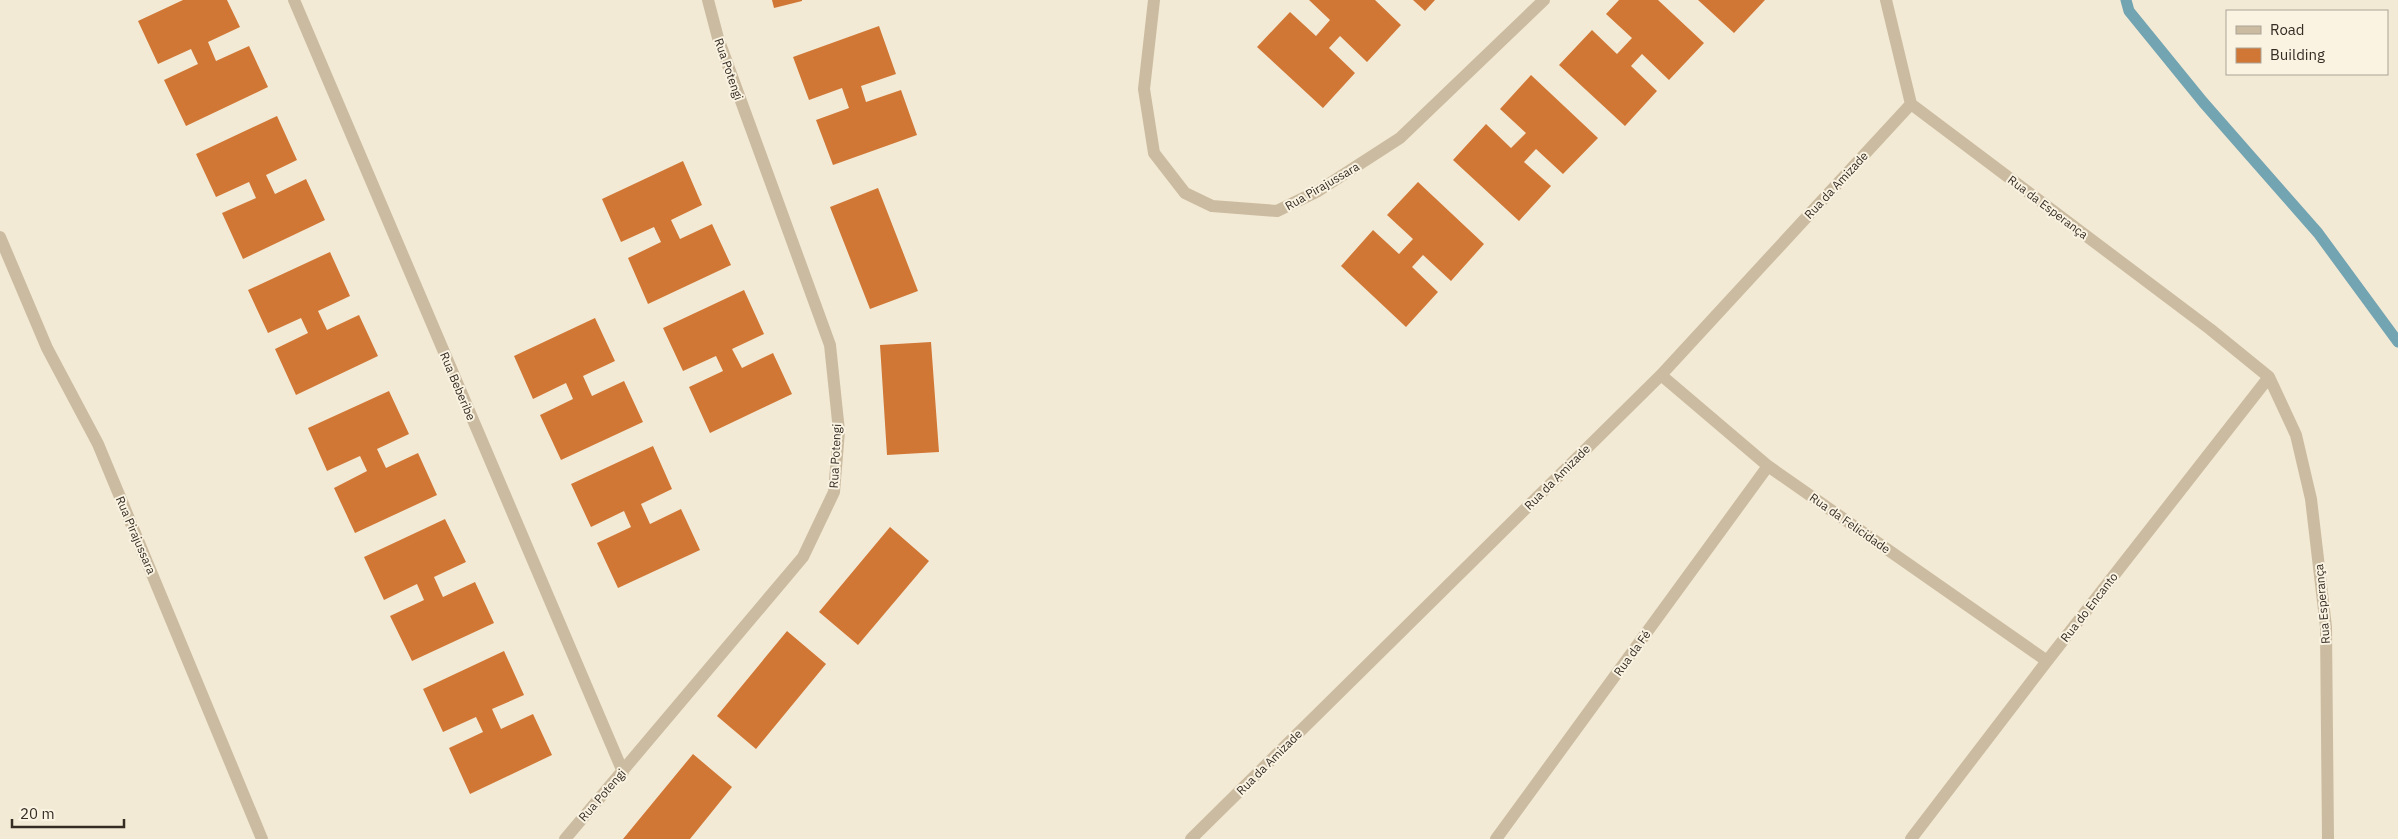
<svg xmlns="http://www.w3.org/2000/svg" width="2398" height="839" font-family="'IBM Plex Sans',sans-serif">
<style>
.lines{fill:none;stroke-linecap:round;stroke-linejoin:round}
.stream{stroke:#72a4b2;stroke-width:11}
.building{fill:#d17735}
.minor{stroke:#cbbca1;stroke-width:12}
.labels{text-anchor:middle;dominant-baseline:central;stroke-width:4;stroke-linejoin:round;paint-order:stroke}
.street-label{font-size:12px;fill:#352c24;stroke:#faf3e2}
</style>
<rect width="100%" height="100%" fill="#f3ead5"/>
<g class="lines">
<path class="stream" d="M2126,0L2129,11L2203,102L2318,233L2398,342"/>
</g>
<path class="building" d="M183,0H227L240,27L208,42L216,61L249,46L268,87L186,126L164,80L198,64L191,49L158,64L138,21Z
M772,0H802V1L774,8Z
M1309,0H1375L1401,25L1367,62L1340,36L1329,48L1355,73L1323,108L1257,47L1290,12L1316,36L1330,20Z
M1413,0H1435L1425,11Z
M1619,0H1658L1704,43L1669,80L1642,54L1631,66L1657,91L1625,126L1559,65L1592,30L1617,54L1632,38L1606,14Z
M1698,0H1765L1734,33Z
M879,26L896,74L861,86L866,102L901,90L917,135L833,165L816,120L849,108L842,88L809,100L793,57Z
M1531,75L1598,138L1563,174L1536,149L1524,162L1551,186L1519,221L1453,160L1486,124L1511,148L1526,133L1500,109Z
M277,116L297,160L266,175L275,194L306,179L325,220L243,259L222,213L256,198L249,182L216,197L196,154Z
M683,161L702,205L671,220L680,239L712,224L731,265L648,304L628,258L661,242L654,227L621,242L602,199Z
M1418,182L1484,244L1451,281L1423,255L1412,267L1438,292L1406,327L1341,266L1373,230L1399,254L1413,239L1387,215Z
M878,188L918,291L870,309L830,207Z
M330,252L350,296L318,311L327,330L359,315L378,356L296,395L275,349L308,333L301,318L268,333L248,290Z
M744,290L764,334L732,349L742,368L773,353L792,394L710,433L689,387L723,371L716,356L683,371L663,328Z
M595,318L615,361L583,376L592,396L624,381L643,422L561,460L540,415L573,399L566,383L533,399L514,356Z
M931,342L939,452L887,455L880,345Z
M389,391L409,434L377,449L386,468L418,453L437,495L355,533L334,488L367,471L360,456L327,471L308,428Z
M653,446L672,489L641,504L650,524L681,509L700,550L618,588L597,543L631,527L624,511L591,527L571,484Z
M445,519L466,562L434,577L443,597L475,582L494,623L412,661L390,616L424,600L417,584L384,600L364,557Z
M890,527L929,561L858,645L819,612Z
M787,631L826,664L756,749L717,716Z
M504,651L524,695L492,709L501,729L533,714L552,755L470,794L449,748L483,732L476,717L443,732L423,689Z
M693,754L732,787L690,839H623Z"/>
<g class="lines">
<path class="minor" d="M294,0L623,772
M1154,0L1144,89L1154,153L1185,193L1212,206L1277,211L1318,191L1400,138L1544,0
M1886,0L1911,104L2210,329L2269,377L2296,435L2311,499L2326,627L2328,839
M0,237L47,348L98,444L262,839
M1661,375L1768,466L2047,661
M565,839L803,557L834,492L839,431L830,345L718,38L708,0
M1191,839L1661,375L1911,104
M1496,839L1768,466
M1911,839L2047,661L2269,377"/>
</g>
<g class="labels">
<g class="street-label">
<text transform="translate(729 69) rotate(71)">Rua Potengi</text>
<text transform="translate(1836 185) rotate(-47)">Rua da Amizade</text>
<text transform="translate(1322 186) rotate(-30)">Rua Pirajussara</text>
<text transform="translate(2048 207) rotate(37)">Rua da Esperança</text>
<text transform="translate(458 386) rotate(67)">Rua Beberibe</text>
<text transform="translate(835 456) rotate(-87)">Rua Potengi</text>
<text transform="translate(1557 477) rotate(-45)">Rua da Amizade</text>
<text transform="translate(1850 523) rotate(35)">Rua da Felicidade</text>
<text transform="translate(136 535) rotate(67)">Rua Pirajussara</text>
<text transform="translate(2322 604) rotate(-95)">Rua Esperança</text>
<text transform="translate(2089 607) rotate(-52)">Rua do Encanto</text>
<text transform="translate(1632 653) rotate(-54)">Rua da Fé</text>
<text transform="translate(1269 762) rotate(-45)">Rua da Amizade</text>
<text transform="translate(602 795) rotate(-49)">Rua Potengi</text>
</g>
</g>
<rect x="2226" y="10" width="162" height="65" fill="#faf3e2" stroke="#aba396"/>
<rect x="2236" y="26" width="25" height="8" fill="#cbbca1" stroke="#aba396"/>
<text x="2270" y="35" font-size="15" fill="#352c24">Road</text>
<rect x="2236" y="48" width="25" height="15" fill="#d17735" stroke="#aba396"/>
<text x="2270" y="60" font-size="15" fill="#352c24">Building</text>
<path d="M12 819v8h112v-8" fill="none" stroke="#352c24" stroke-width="2.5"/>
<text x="20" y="819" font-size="15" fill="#352c24" stroke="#faf3e2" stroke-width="4" paint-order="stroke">20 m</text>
</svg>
